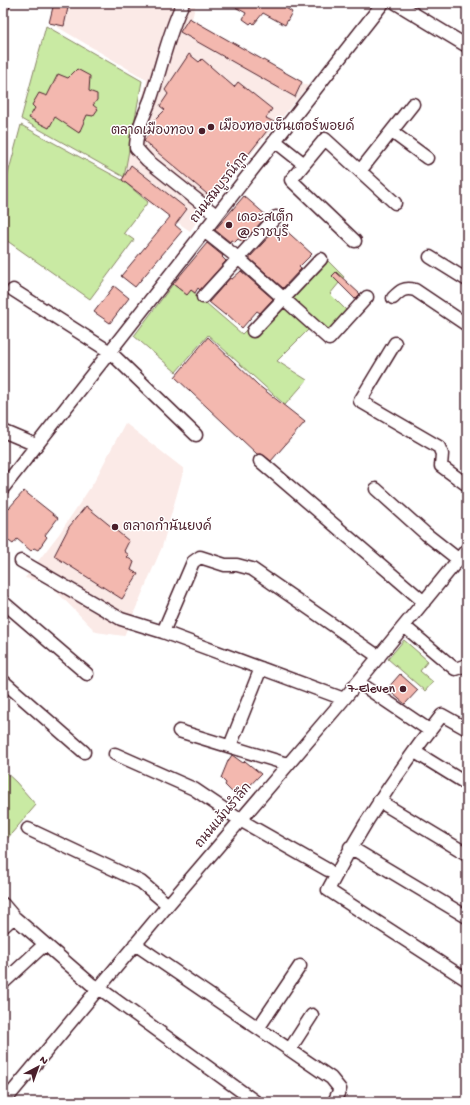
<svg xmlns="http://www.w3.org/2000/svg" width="470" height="1105" font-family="'Gochi Hand','Playpen Sans Thai',sans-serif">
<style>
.built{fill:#fbeae7}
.green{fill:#c9eaa3;stroke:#8a8467}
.building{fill:#f3b8af;stroke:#4a1f2b}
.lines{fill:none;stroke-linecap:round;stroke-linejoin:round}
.minor-casing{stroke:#4a1f2b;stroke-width:15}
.minor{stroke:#fff;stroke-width:12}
.poi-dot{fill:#4a1f2b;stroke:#fff;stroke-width:1.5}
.labels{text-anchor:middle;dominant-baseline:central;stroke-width:3;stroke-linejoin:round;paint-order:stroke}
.poi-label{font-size:13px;fill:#4a1f2b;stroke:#fff;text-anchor:start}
.street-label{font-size:13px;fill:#4a1f2b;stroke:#fff}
</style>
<rect width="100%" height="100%" fill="#fff"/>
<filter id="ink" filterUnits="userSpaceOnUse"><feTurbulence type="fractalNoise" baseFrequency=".025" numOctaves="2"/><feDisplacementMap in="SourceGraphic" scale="8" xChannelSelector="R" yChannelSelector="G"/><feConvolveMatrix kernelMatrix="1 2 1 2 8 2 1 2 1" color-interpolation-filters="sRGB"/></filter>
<g filter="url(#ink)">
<path class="built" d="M59,3H196L192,19L308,86L213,199L190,231L148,202L122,180L147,80L54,25Z
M125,423L184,469L162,547L124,636L96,632L48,583L25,578L59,534L94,482Z"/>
<path class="green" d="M46,26L142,81L124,177L21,119Z
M21,125L122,180L148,202L124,233L134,240L90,299L3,238V193Z
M328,261L344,277L330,294L347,311L329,332L293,298Z
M173,284L187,295L191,290L242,334L246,330L255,338L284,305L310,328L277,361L307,380L285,405L208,335L176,372L134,336Z
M404,640L428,661L420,671L433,682L425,691L388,659Z
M3,770L16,782L36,805L6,840L3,838Z"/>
<path class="building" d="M54,3H69L64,26L49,23Z
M228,3H289L286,8L292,12L285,25L263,13L254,24L252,22L250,24L243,19L246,13Z
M189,18L302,82L295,97L180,32Z
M189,54L199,62L202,59L234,87L238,82L272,109L266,118L274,122L213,199L144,141L153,128L149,126L165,110L160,106L168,94L165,90Z
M77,69L90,76L89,91L97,94V100L93,105L98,109L93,116L87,115L79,133L55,117L49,128L29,118L35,108L32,105L39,93L47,96L58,74L68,78Z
M131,165L187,209L175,225L182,231L135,287L121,276L170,217L122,180Z
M244,196L267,216L243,242L238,239L235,242L231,240L230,242L215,230Z
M281,226L312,254L299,267L301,269L283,288L250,259V257L274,231L275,233Z
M207,243L223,256L222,257L226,261L200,290L198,288L195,293L191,290L187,295L173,284Z
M241,271L273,299L260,313L257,311L242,328L226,313L225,315L209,302L230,278L232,279Z
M336,272L360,294L355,299L332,276Z
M114,286L129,298L110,323L94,312Z
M208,337L258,385L305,422L271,461L262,454H257L175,377Z
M24,491L58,518L45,535L47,537L38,550L34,548L31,551L17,539L13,544L3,537V504L9,508Z
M86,506L129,541L124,551L129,555L127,557L134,562L131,570L138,574L122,599L54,556L69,527Z
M400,674L418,690L405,704L387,689Z
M232,755L243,763L245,761L261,774L238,798L225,785L226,783L221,778L228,761Z"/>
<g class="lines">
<defs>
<path id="minor" d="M183,3C168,33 162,66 151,98C145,114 136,130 136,148L147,160L216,215
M396,3L467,46
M3,5V3
M392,132L427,158
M275,141L304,164
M360,171L413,104
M204,231L238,258L329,339L367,297
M355,241L291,180L325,139L395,203
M430,257L467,280
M13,290L110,352L196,435
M203,297L276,217
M393,298C400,291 404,287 415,290L467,325
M253,331L321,259
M395,343L360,401L439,447L442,454L441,466L467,485
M3,431L36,445
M260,461L424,602
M3,488L383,3
M376,489L426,534L459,560
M21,561L121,619L163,632L344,699
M3,602L87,674
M404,626L455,669L467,665
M163,632L193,562L200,557L225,565H237L252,569L379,657
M3,681L84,752
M358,682L429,730
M467,729L442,715C399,769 360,828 328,890L467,980
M179,731L287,764
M230,746L261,668
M415,752L467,784
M115,754L194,789L240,820L328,870
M379,801L467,854
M28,829L141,882L168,905
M350,847L467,917
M3,904L14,917L91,984L99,988L256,1102
M3,927L14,917
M135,944L331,1078L340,1089L334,1102
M3,983L45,944
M259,1027L300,966
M290,1049L312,1015
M4,1102L168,905L344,699L467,549"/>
</defs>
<use href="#minor" class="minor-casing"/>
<use href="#minor" class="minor"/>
</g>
</g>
<g class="poi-dot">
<circle cx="211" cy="127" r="4"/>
<circle cx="202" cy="131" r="4"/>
<circle cx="229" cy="225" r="4"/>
<circle cx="115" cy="527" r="4"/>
<circle cx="403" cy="689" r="4"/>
</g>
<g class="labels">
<g class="poi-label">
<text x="219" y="127">เมืองทองเซ็นเตอร์พอยด์</text>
<text x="194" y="131" text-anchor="end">ตลาดเมืองทอง</text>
<text x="237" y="218">เดอะสเต็ก<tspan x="237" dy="15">@ ราชบุรี</tspan></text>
<text x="123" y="527">ตลาดกำนันยงค์</text>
<text x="395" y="689" text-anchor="end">7-Eleven</text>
</g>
<g class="street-label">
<text transform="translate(220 188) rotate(-52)">ถนนสมบูรณ์กูล</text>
<text transform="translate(224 816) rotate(-50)">ถนนแม้นรำลึก</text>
</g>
</g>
<rect width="470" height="1105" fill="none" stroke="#fff" stroke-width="16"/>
<rect x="8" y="8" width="454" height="1089" fill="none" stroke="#4a1f2b" stroke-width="1.5" filter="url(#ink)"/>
<g transform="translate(38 1067) rotate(41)" stroke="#ffffff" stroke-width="3" paint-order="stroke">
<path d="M0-3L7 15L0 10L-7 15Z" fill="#4a1f2b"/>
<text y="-6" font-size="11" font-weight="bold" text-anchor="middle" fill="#4a1f2b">N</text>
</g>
</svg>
